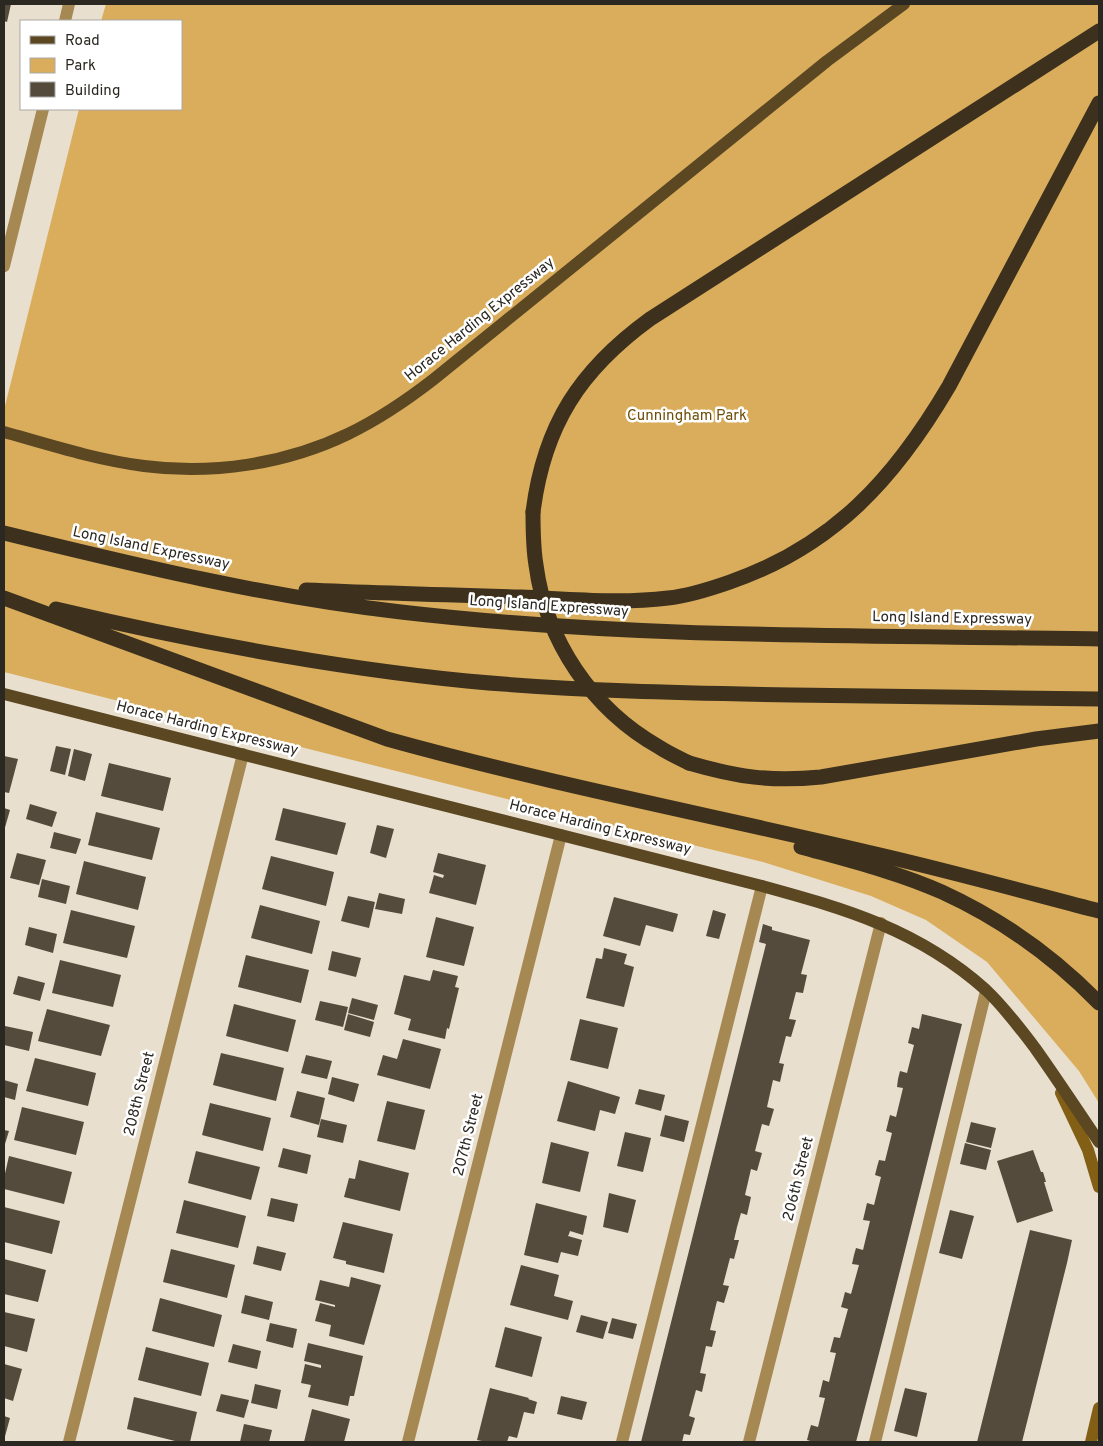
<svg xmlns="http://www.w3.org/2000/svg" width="1103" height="1446" font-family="Overpass,sans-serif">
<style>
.green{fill:#daad5c}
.building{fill:#544b3d}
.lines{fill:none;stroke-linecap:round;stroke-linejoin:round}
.lane{stroke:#a68853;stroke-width:12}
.street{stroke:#a68853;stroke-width:12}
.secondary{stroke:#825f15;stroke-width:12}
.primary{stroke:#5b4721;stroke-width:12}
.highway{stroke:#3d311e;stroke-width:15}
.highway-bridge{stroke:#3d311e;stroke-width:15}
.labels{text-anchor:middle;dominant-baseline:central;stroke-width:5;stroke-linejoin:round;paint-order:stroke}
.street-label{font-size:15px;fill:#2b2721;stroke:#fff}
.park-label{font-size:15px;fill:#6d4e08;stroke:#fff}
</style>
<rect width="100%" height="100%" fill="#e9dfce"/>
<path class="green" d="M106,4H1099V1103L1079,1071L987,962L926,920L871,896L763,862L602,823L4,672V410L79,109H181V21H101Z"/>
<path class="building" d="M4,4H11L7,22L4,21Z
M56,746L71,749L65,775L50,771Z
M74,749L92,754L85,781L68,776Z
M4,756L18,759L9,793L4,792Z
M109,763L171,778L163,811L101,796Z
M30,804L57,812L52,827L26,819Z
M4,808L10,810L4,831Z
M283,808L346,823L337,855L275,840Z
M96,812L160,828L152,860L88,845Z
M377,825L394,829L386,858L370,853Z
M54,832L81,839L76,854L50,848Z
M17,853L46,860L39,885L10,878Z
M438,853L486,865L476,905L429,893L434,875L443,878L444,875L433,872Z
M271,856L334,872L326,906L262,889Z
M84,861L146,877L138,910L76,894Z
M42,879L70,886L66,904L38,897Z
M379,893L405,899L402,914L375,909Z
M348,896L375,902L369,928L341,921Z
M614,897L678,914L673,932L646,925L640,946L603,936Z
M260,905L320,921L312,954L251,938Z
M71,910L135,926L127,958L63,943Z
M713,910L726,914L719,939L706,936Z
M436,917L474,927L464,966L426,957Z
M763,924L772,927V930L810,940L801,974L807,975L803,993L796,992L789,1019L796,1020L791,1037L786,1036L779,1063L784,1064L780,1082L773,1080L767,1107L774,1109L769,1126L762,1124L755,1151L762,1153L757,1171L751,1169L745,1195L751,1197L747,1215L741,1213L737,1227L734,1240H739L734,1259L730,1258L723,1285L729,1286L724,1303L717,1301L710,1330L716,1331L712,1347L706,1346L700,1373L706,1374L702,1392L696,1390L689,1416L695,1418L690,1435L684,1434L682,1442H641L766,944L759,942Z
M29,927L57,934L53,953L25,945Z
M604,948L627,954L624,964L634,967L624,1007L586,998L596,958L602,959Z
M332,951L361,958L356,977L328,970Z
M246,955L309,970L301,1003L238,987Z
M60,960L121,975L113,1007L52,993Z
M433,970L458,976L455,987L459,988L449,1029L447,1028L445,1039L408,1030L411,1019L394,1014L404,975L430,981Z
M18,976L45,983L40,1001L13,994Z
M352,998L378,1005L374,1020L348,1013Z
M320,1001L348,1007L343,1027L315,1020Z
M234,1004L296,1020L288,1052L226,1036Z
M47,1009L110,1025L101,1056L38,1041Z
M348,1014L374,1022L370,1037L344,1030Z
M922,1014L962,1024L884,1334L856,1442H814L807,1440L809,1432L811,1425L818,1427L825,1398L819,1397L823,1380L829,1382L836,1353L830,1352L834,1337L840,1338L848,1309L841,1307L843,1300L845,1292L851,1294L859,1265L852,1264L854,1255L856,1248L863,1250L870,1221L863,1220L867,1203L874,1205L881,1177L875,1175L877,1167L879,1160L885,1161L892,1133L886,1131L890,1115L896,1117L903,1088L897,1087L898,1079L900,1071L907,1073L914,1045L908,1043L912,1027L919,1029Z
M580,1019L618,1028L608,1069L570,1060Z
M5,1026L33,1032L29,1051L4,1045Z
M403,1039L441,1049L430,1089L377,1075L383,1055L397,1059Z
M221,1053L284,1068L276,1101L213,1085Z
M306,1055L332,1061L327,1079L301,1073Z
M35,1058L96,1073L88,1106L26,1091Z
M332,1077L359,1084L354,1102L328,1094Z
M4,1080L18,1084L15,1100L4,1097Z
M568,1081L620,1097L615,1114L600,1110L595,1131L557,1121Z
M639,1089L665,1095L661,1111L635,1104Z
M297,1091L325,1098L319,1125L290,1117Z
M387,1101L425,1110L415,1150L377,1141Z
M210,1103L271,1118L263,1151L202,1135Z
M22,1107L84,1122L76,1155L14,1140Z
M665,1115L689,1121L684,1142L660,1136Z
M321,1119L347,1125L343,1143L317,1137Z
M971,1122L996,1128L991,1148L966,1142Z
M4,1130L9,1131L4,1147Z
M625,1132L651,1138L643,1172L617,1166Z
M551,1142L589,1152L580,1192L542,1183Z
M965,1143L991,1150L986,1170L960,1164Z
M283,1148L311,1155L307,1174L278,1167Z
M1033,1150L1041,1172H1043L1046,1182H1044L1053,1211L1017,1223L997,1161Z
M196,1151L260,1167L251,1200L188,1183Z
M9,1156L72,1172L64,1204L4,1189V1178Z
M359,1160L409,1173L400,1211L344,1197L349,1178L355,1179Z
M609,1193L636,1200L628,1233L603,1227Z
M271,1198L298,1204L294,1222L267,1216Z
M184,1200L246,1216L238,1248L176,1233Z
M536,1203L587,1216L583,1235L570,1231L569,1234L568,1236L582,1240L578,1256L561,1252L558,1263L524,1255Z
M4,1207L60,1221L52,1254L4,1242Z
M950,1210L974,1216L962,1259L939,1253Z
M343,1222L393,1234L384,1273L346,1264V1261L333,1258Z
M1030,1230L1072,1240L1067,1263L1022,1442H977Z
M257,1246L286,1253L281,1271L253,1264Z
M171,1249L235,1265L227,1298L163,1282Z
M4,1259L46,1270L38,1302L4,1294Z
M521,1265L559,1275L554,1296L573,1301L568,1320L510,1305Z
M351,1277L381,1285L364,1345L329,1336L331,1325L315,1321L320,1303L335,1307V1305L315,1300L320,1280L349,1287Z
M245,1295L273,1302L269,1320L241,1313Z
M160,1298L222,1315L214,1347L152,1331Z
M4,1312L35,1319L27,1352L4,1346Z
M581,1315L608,1322L603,1339L576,1332Z
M612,1318L637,1324L633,1339L608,1333Z
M270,1323L297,1329L293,1348L266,1341Z
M505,1327L542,1337L532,1377L495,1367Z
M308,1343L363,1356L354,1396H350L348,1406L308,1397L311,1385L301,1383L305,1364L321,1368V1365L304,1361Z
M233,1344L261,1351L257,1369L228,1362Z
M146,1347L209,1363L201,1396L138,1380Z
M4,1364L22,1369L13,1401L4,1398Z
M255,1384L281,1390L277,1409L251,1403Z
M490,1388L529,1398L528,1399L537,1402L534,1414L524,1412L517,1438L509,1436L507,1442H487L477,1440Z
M905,1388L927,1393L917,1437L894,1431Z
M221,1394L249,1400L244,1418L216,1411Z
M561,1396L587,1402L582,1420L557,1414Z
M134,1397L197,1412L190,1442H179L127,1429Z
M312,1409L350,1419L344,1442H304Z
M4,1416L10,1418L4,1440Z
M244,1424L272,1430L269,1442H240Z"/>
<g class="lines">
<path class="lane" d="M622,1442L762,886
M875,1442L986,991"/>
<path class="street" d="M65,21L69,4
M4,266L43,109
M69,1442L243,754
M408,1442L561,835
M749,1442L881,923"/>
<path class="secondary" d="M1061,1093L1088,1150L1099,1187
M1091,1442L1099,1408"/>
<path class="primary" d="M4,432C50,445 97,460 144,466C212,475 286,464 348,434C379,419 407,400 434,379L827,61L904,4
M4,694L762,886C846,909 919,930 986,990C1004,1007 1020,1028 1035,1048C1057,1079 1078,1111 1099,1142"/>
<path class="highway" d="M533,512C544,425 580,370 650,319L1099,31
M4,533C135,565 267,597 401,612C632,639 866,635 1099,639
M306,590C377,593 449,595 521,597C569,599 619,604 668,598C689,596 710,589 730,582C834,546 895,478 949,386L1099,103
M4,598L387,739C549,784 715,816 880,855C953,872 1026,892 1099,911
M56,609C191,641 328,667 467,681C575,691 684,693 793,695C895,696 997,698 1099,699
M689,763C737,777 771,782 821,777L1036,739L1099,731
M801,847C848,860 897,872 942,892C1001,919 1053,956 1099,1003"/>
<path class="highway-bridge" d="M533,512C533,530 533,547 536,565C546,641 592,709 659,747C668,753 679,758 689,763"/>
</g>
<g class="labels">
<g class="street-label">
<text transform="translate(480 320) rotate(-39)">Horace Harding Expressway</text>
<text transform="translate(151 549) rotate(12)">Long Island Expressway</text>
<text transform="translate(549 607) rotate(4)">Long Island Expressway</text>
<text transform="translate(952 619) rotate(1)">Long Island Expressway</text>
<text transform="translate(207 729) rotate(14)">Horace Harding Expressway</text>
<text transform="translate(600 828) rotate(14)">Horace Harding Expressway</text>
<text transform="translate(140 1094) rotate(-76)">208th Street</text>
<text transform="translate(469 1135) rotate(-76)">207th Street</text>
<text transform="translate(799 1179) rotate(-76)">206th Street</text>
</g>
<g class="park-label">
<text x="687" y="416">Cunningham Park</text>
</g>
</g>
<rect width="1103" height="1446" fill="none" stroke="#2b2721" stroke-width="10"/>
<rect x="20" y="20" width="162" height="90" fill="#ffffff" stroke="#aaa9a6"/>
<rect x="30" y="36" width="25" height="8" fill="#5b4721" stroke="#aaa9a6"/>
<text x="65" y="45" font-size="15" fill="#2b2721">Road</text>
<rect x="30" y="58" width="25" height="15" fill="#daad5c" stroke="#aaa9a6"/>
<text x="65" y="70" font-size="15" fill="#2b2721">Park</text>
<rect x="30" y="82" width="25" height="15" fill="#544b3d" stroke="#aaa9a6"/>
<text x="65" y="95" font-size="15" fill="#2b2721">Building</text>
</svg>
